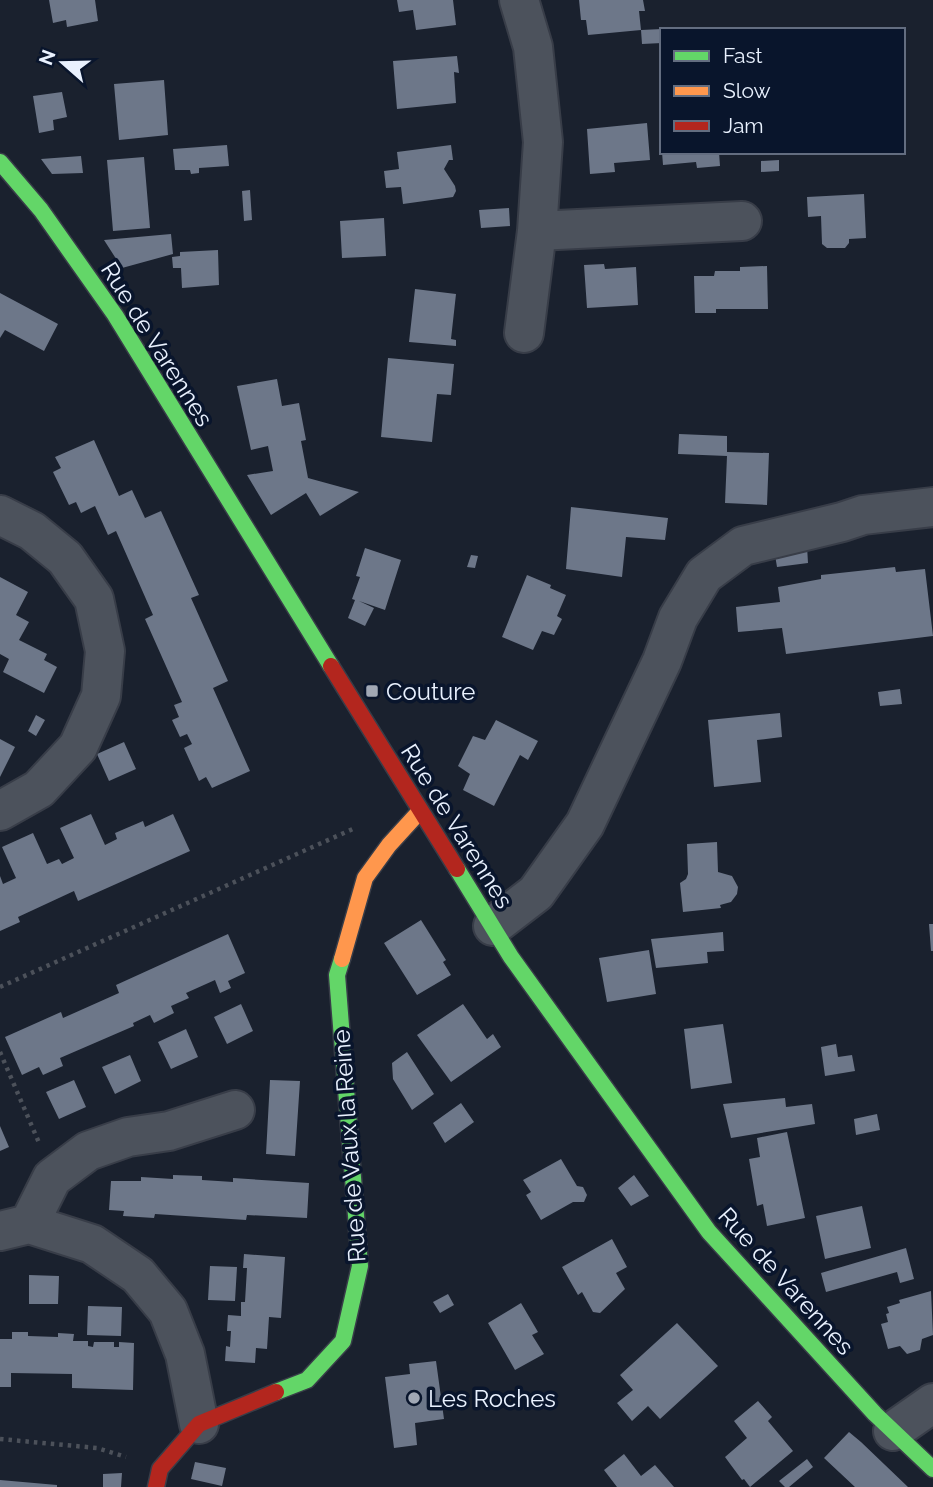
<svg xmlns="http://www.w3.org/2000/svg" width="933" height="1487" font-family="Raleway,sans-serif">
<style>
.building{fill:#6d7789}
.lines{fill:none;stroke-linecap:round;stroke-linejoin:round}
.street-casing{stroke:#383d48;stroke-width:42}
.fast-casing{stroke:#383d48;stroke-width:19}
.slow-casing{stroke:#383d48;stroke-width:19}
.jam-casing{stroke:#383d48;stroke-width:19}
.path{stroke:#4c515a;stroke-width:4.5;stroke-dasharray:3.5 5;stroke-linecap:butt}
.street{stroke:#4c525c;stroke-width:38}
.fast{stroke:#63d668;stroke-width:16}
.slow{stroke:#ff974d;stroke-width:16}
.jam{stroke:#b3261e;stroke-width:16}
.poi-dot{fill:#a1a8b5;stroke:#09152c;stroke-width:2.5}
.labels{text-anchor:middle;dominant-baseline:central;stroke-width:7;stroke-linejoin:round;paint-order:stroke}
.street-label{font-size:24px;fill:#e9f1fe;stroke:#09152c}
.poi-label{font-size:24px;fill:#e9f1fe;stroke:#09152c;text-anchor:start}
</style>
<rect width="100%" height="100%" fill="#1a212e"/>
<path class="building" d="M49,0H95L98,21L67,27L66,20L53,23Z
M397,0H453L456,25L416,30L413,10L399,12Z
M579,0H643L645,11H639L641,30L588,35L586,20H581Z
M662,29V43L642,44L641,30Z
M457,56L459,73L454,72L456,103L397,109L393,61Z
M164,80L168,135L119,140L114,84Z
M62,92L67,117L53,120L54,130L39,133L33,96Z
M647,123L650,160L614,163L615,172L590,174L587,129Z
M227,145L229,166L199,168V173L191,174L190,170H175L173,149Z
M451,145L453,160H449L444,169L455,186L456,191L453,197L403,204L401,187L386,188L384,171L399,169L397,152Z
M662,152H719L720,166L697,168L696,162L663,165Z
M81,156L83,173L52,174L41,159Z
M144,157L150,228L113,231L107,160Z
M779,160V171L761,172V161Z
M250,190L252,220L244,221L242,191Z
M864,194L866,238L849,239V243L845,248H827L822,244L821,216L808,217L807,197Z
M509,208L510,226L481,228L479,210Z
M384,218L386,256L342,258L340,221Z
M171,234L173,254L122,268L104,240Z
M218,250L219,285L182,288L181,268H173L172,257L180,256V252Z
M604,264L605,269L636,267L638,305L587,308L584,265Z
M767,266L768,309H716V313H695L694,276H714L715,271H740V267Z
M415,289L456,294L451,339L456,340V346L409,342Z
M0,293L58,324L44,351L5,330L0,338Z
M388,358L454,364L451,395L437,394L432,442L381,437Z
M277,379L282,406L299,403L306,440L301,441L308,478L359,492L320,516L306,493L271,515L247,475L273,471L268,446L251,450L237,386Z
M679,434L727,436V452L769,453L767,505L725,503L727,456L678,454Z
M94,440L119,496L132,490L145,518L161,511L199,595L191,598L228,681L213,688L250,771L212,788L206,777L199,781L184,748L192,744L187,734L180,737L172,720L179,717L174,705L182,702L145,619L153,615L116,531L108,535L95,506L81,513L76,502L69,505L53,472L61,468L55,457Z
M571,507L668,518L665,540L626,537L622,577L566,569Z
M807,546L808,563L777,567L775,555Z
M365,548L401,560L385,610L359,601L374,608L365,626L348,618L355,600L352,599L360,577L356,576Z
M471,555L478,556L475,568L467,567Z
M895,567L896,572L925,569L933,636L786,654L782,628L738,632L736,607L780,602L778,587L821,579V575Z
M527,575L551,585L550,588L566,595L557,616L562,619L554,635L542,631L533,650L502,637Z
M0,577L28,592L16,615L29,622L19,640L47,654L44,660L57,667L44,693L3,672L9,659L0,654Z
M900,689L902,704L880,706L878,692Z
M780,713L782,737L757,740L761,782L714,787L708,720Z
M36,715L45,720L36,736L28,731Z
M496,720L538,741L528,760L520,755L494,806L463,790L470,774L458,766L473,736L485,740Z
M0,739L15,747L0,777Z
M124,742L136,769L109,781L97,754Z
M91,814L105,845L117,839L115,833L143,821L145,827L173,814L190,851L78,901L74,891L18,917L20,922L0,931V876L3,884L16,878L2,847L33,833L47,864L59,859L62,864L74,858L60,828Z
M717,842L718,872L732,876L738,887L737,894L731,902L720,905L721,908L683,912L680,883L686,879L688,874L687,844Z
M421,920L446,960L443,962L451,975L417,995L384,943Z
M929,924H933V951H931Z
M723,932L724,951L707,952L708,963L656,968L651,939Z
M228,934L245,973L228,981L231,988L220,993L215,980L186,993L189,998L171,1006L174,1013L154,1023L150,1015L133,1023L134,1026L60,1058L63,1066L43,1075L39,1067L22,1075L5,1037L61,1012L63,1018L119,993L116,985Z
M649,950L656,994L607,1002L599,958Z
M241,1004L253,1031L227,1044L214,1017Z
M463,1004L487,1039L493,1034L501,1047L451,1082L417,1035Z
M723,1024L732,1083L691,1089L684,1029Z
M186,1029L198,1057L171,1069L158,1042Z
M836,1044L838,1057L852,1055L855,1071L825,1076L821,1047Z
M407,1052L434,1094L412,1110L393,1079L392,1063Z
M130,1055L141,1081L115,1094L102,1067Z
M74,1080L86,1107L59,1119L46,1092Z
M270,1080L300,1081L295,1156L266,1154Z
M785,1098L786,1107L812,1104L815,1124L731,1138L723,1104Z
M461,1103L474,1122L445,1143L433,1123Z
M877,1114L880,1130L856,1135L854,1119Z
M0,1126L9,1147L0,1151Z
M787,1132L805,1218L767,1226L763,1204L757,1206L749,1159L760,1157L757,1138Z
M561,1159L577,1186L583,1187L587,1195L584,1202H573L541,1220L526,1195L531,1192L523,1180Z
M173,1175L202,1176V1180L218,1181L233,1182V1178L309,1183L307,1218L247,1215L246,1220L155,1214L154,1218L123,1216L124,1211L109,1210L111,1181H141V1177L173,1179Z
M634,1175L649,1196L631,1206L618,1188Z
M862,1206L871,1248L825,1259L816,1216Z
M612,1239L627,1267L616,1273L625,1289L600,1313L593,1312L582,1292L578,1295L562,1267Z
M906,1248L914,1279L900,1283L897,1272L826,1292L821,1273Z
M244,1254L285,1257L281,1318L269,1317L267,1349L256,1348L255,1363L225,1361L226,1346L230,1347L231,1331H227L228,1315L241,1316V1302H245L247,1268H243Z
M210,1266L237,1267L235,1301L208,1300Z
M29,1275L59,1276L58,1304H29Z
M931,1291L933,1335L922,1339L920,1350L907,1354L900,1346L888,1349L881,1324L888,1322L886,1314L889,1313L887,1307L900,1303L899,1300Z
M448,1294L454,1305L440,1313L433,1302Z
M521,1303L538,1332L532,1335L544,1354L515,1370L488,1323Z
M88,1306L122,1307L121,1336L87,1335Z
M677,1323L718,1366L660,1419L648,1406L632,1421L617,1403L633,1390L620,1375Z
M12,1332H28V1336L58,1337V1333L74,1334L73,1341H88V1346L93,1347L94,1342H114V1347H119V1342L134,1343L133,1390L72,1388V1374L11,1373V1387H0V1339H12Z
M436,1361L444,1419L415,1423L417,1445L394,1448L385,1377L410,1374L409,1364Z
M758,1401L772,1417L768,1421L793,1451L750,1487L744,1479L742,1480L725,1457L747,1438L734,1421Z
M849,1432L861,1442L908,1487H855L824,1458Z
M624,1454L641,1476L655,1465L674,1487H617L604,1470Z
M807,1459L813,1467L789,1487H785L779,1481Z
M195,1462L226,1468L222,1486L191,1479Z
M122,1473L121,1487H103V1474Z
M0,1480L57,1485V1487H0Z"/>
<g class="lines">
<defs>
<path id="street" d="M519,0L533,47L543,142L537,231L524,333
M537,231L742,221
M0,515L32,531L65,558L94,599L105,651L101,696L78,747L39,789L0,811
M493,926L536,893L585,824L662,661L678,618L704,575L743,546L842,522L863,515L933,507
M29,1224L52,1178L88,1151L128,1137L169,1131L235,1110
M0,1231L29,1224L92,1244L138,1275L168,1311L185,1354L199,1424
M893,1431L933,1403"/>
<path id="fast" d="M0,162L41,210L115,315L331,666
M457,869L511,957L709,1232L875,1414L933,1469
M276,1392L307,1380L343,1341L360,1266L337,975L342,959"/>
<path id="slow" d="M342,959L365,878L389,845L420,811"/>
<path id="jam" d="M331,666L457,869
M156,1487L160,1469L199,1424L276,1392"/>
</defs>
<use href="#street" class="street-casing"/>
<use href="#fast" class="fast-casing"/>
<use href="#slow" class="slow-casing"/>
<use href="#jam" class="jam-casing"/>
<path class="path" d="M0,987L355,828
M0,1052L40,1145
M0,1439L97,1448L126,1457"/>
<use href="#street" class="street"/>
<use href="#fast" class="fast"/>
<use href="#slow" class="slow"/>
<use href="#jam" class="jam"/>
</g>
<g class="poi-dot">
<rect x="365" y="684" width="14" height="14" rx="3.5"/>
<circle cx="414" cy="1398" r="7"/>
</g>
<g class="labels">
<g class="street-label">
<text transform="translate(157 344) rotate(58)">Rue de Varennes</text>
<text transform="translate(457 826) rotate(58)">Rue de Varennes</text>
<text transform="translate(349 1146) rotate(-94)">Rue de Vaux la Reine</text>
<text transform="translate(786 1281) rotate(48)">Rue de Varennes</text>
</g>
<g class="poi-label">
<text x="386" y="691">Couture</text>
<text x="428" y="1398">Les Roches</text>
</g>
</g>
<rect x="660" y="28" width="245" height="126" fill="#09152c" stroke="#636d80" stroke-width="2"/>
<rect x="674" y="51" width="35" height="10" fill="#63d668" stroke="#636d80" stroke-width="2"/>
<text x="723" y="63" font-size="21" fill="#e9f1fe">Fast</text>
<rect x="674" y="86" width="35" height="10" fill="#ff974d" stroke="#636d80" stroke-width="2"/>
<text x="723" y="98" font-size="21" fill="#e9f1fe">Slow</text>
<rect x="674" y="121" width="35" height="10" fill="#b3261e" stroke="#636d80" stroke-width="2"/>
<text x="723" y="133" font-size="21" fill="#e9f1fe">Jam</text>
<g transform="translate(63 63) rotate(290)" stroke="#09152c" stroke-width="5" paint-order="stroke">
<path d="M0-5L12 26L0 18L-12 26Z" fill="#e9f1fe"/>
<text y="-10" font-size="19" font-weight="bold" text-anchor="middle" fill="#e9f1fe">N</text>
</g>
</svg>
